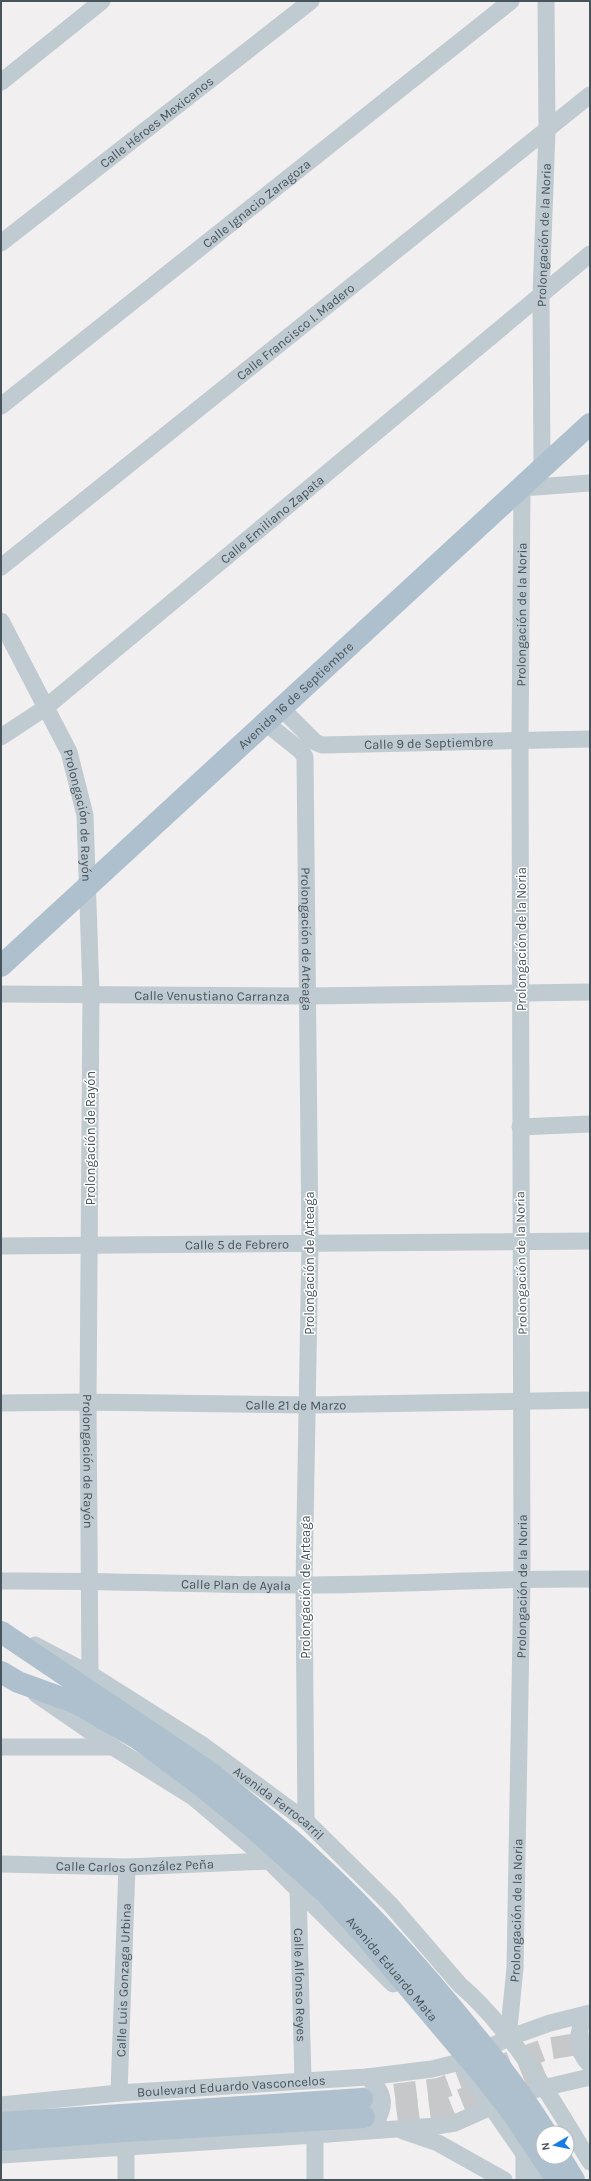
<svg xmlns="http://www.w3.org/2000/svg" width="591" height="2181" font-family="Karla,sans-serif">
<style>
.lines{fill:none;stroke-linecap:round;stroke-linejoin:round}
.major-tunnel{stroke:#c6c8ca;stroke-width:22;stroke-dasharray:22 11;stroke-linecap:butt}
.minor{stroke:#bfcad1;stroke-width:17}
.major{stroke:#aec0ce;stroke-width:22}
.major-bridge{stroke:#aec0ce;stroke-width:22}
.labels{text-anchor:middle;dominant-baseline:central;stroke-width:3;stroke-linejoin:round;paint-order:stroke}
.street-label{font-size:13px;fill:#47545c;stroke:#fff}
</style>
<rect width="100%" height="100%" fill="#f1efef"/>
<g class="lines">
<path class="major-tunnel" d="M362,2099L439,2089L546,2049L590,2042
M364,2117L446,2106L553,2063"/>
<g class="minor">
<path d="M1,82L102,1"/>
<path id="s1" d="M1,243L311,1"/>
<path id="s2" d="M1,406L511,1"/>
<path id="s3" d="M542,468L541,296L547,131L546,1"/>
<path id="s4" d="M1,567L590,95"/>
<path id="s5" d="M1,621L69,752L85,815L91,993L88,1402L90,1674"/>
<path id="s6" d="M282,709L315,742L322,745L590,739"/>
<path id="s7" d="M266,723L301,751L305,757L310,1244L304,1585L306,1821"/>
<path id="s8" d="M1,737L45,708L590,254"/>
<path id="s9" d="M1,994L309,996L590,992"/>
<path d="M520,1127L590,1124"/>
<path id="s10" d="M1,1246L590,1241"/>
<path id="s11" d="M1,1403L83,1402L308,1405L590,1400"/>
<path id="s12" d="M1,1581C102,1580 202,1585 303,1585C399,1585 494,1578 590,1579"/>
<path id="s13" d="M35,1645L90,1674L204,1746L306,1821L391,1905L460,1985C511,2028 556,2105 590,2162"/>
<path d="M36,1694L113,1747L193,1797L269,1861L393,1984"/>
<path d="M1,1747H113"/>
<path id="s14" d="M1,1864L127,1867L269,1861"/>
<path id="s15" d="M298,1889L303,2081"/>
<path d="M587,2014C576,2031 575,2050 590,2065"/>
<path id="s16" d="M508,2038L515,1968L522,1578L520,740L522,488L590,483"/>
<path d="M461,2063L542,2180"/>
<path d="M367,2077C388,2094 386,2110 370,2130"/>
<path d="M534,2090L590,2077"/>
<path id="s17" d="M119,2093L127,1867"/>
<path id="s18" d="M1,2105L119,2093L367,2077L432,2069L460,2062L508,2038L550,2023L590,2013"/>
<path d="M403,2131L438,2143L504,2180"/>
<path d="M1,2155L315,2135L436,2126L455,2123L502,2102"/>
<path d="M126,2180V2147"/>
<path d="M315,2180V2135"/>
<path d="M524,2180V2150"/>
</g>
<g class="major">
<path id="s19" d="M1,966L590,424"/>
<path d="M1,1632L212,1774"/>
<path d="M1,1672L18,1682L76,1703L137,1738L199,1784"/>
<path d="M1,2123L362,2099"/>
<path d="M1,2140L125,2131L364,2117"/>
<path d="M560,2157L574,2180"/>
</g>
<g class="major-bridge">
<path d="M212,1774C245,1802 280,1829 311,1858C369,1911 422,1970 471,2031C498,2063 524,2097 546,2133"/>
<path id="s20" d="M199,1784L252,1827L326,1893L360,1930L486,2079L513,2114L557,2180"/>
</g>
</g>
<g class="labels">
<g class="street-label">
<text stroke="none"><textPath href="#s1" startOffset="197">Calle Héroes Mexicanos</textPath></text>
<text stroke="none"><textPath href="#s2" startOffset="326">Calle Ignacio Zaragoza</textPath></text>
<text stroke="none"><textPath href="#s3" startOffset="233">Prolongación de la Noria</textPath></text>
<text stroke="none"><textPath href="#s4" startOffset="377">Calle Francisco I. Madero</textPath></text>
<text stroke="none"><textPath href="#s8" startOffset="348">Calle Emiliano Zapata</textPath></text>
<text stroke="none"><textPath href="#s16" startOffset="1424">Prolongación de la Noria</textPath></text>
<text stroke="none"><textPath href="#s19" startOffset="400">Avenida 16 de Septiembre</textPath></text>
<text stroke="none"><textPath href="#s6" startOffset="161">Calle 9 de Septiembre</textPath></text>
<text stroke="none"><textPath href="#s5" startOffset="212">Prolongación de Rayón</textPath></text>
<text stroke="none"><textPath href="#s7" startOffset="234">Prolongación de Arteaga</textPath></text>
<text transform="translate(521 939) rotate(-90)">Prolongación de la Noria</text>
<text stroke="none"><textPath href="#s9" startOffset="211">Calle Venustiano Carranza</textPath></text>
<text transform="translate(90 1138) rotate(-90)">Prolongación de Rayón</text>
<text stroke="none"><textPath href="#s10" startOffset="236">Calle 5 de Febrero</textPath></text>
<text transform="translate(309 1263) rotate(-90)">Prolongación de Arteaga</text>
<text transform="translate(521 1263) rotate(-91)">Prolongación de la Noria</text>
<text stroke="none"><textPath href="#s11" startOffset="295">Calle 21 de Marzo</textPath></text>
<text stroke="none"><textPath href="#s5" startOffset="859">Prolongación de Rayón</textPath></text>
<text stroke="none"><textPath href="#s12" startOffset="235">Calle Plan de Ayala</textPath></text>
<text transform="translate(305 1587) rotate(-90)">Prolongación de Arteaga</text>
<text stroke="none"><textPath href="#s16" startOffset="452">Prolongación de la Noria</textPath></text>
<text stroke="none"><textPath href="#s13" startOffset="291">Avenida Ferrocarril</textPath></text>
<text stroke="none"><textPath href="#s14" startOffset="134">Calle Carlos González Peña</textPath></text>
<text stroke="none"><textPath href="#s16" startOffset="128">Prolongación de la Noria</textPath></text>
<text stroke="none"><textPath href="#s20" startOffset="268">Avenida Eduardo Mata</textPath></text>
<text stroke="none"><textPath href="#s17" startOffset="113">Calle Luis Gonzaga Urbina</textPath></text>
<text stroke="none"><textPath href="#s15" startOffset="96">Calle Alfonso Reyes</textPath></text>
<text stroke="none"><textPath href="#s18" startOffset="231">Boulevard Eduardo Vasconcelos</textPath></text>
</g>
</g>
<rect width="591" height="2181" fill="none" stroke="#47545c" stroke-width="4"/>
<g transform="translate(555 2145) rotate(261)"><circle r="19" fill="#ffffff" stroke="#b5bbbe"/>
<path d="M0-3L7 15L0 10L-7 15Z" fill="#187de3"/>
<text y="-6" font-size="11" font-weight="bold" text-anchor="middle" fill="#47545c">N</text>
</g>
</svg>
